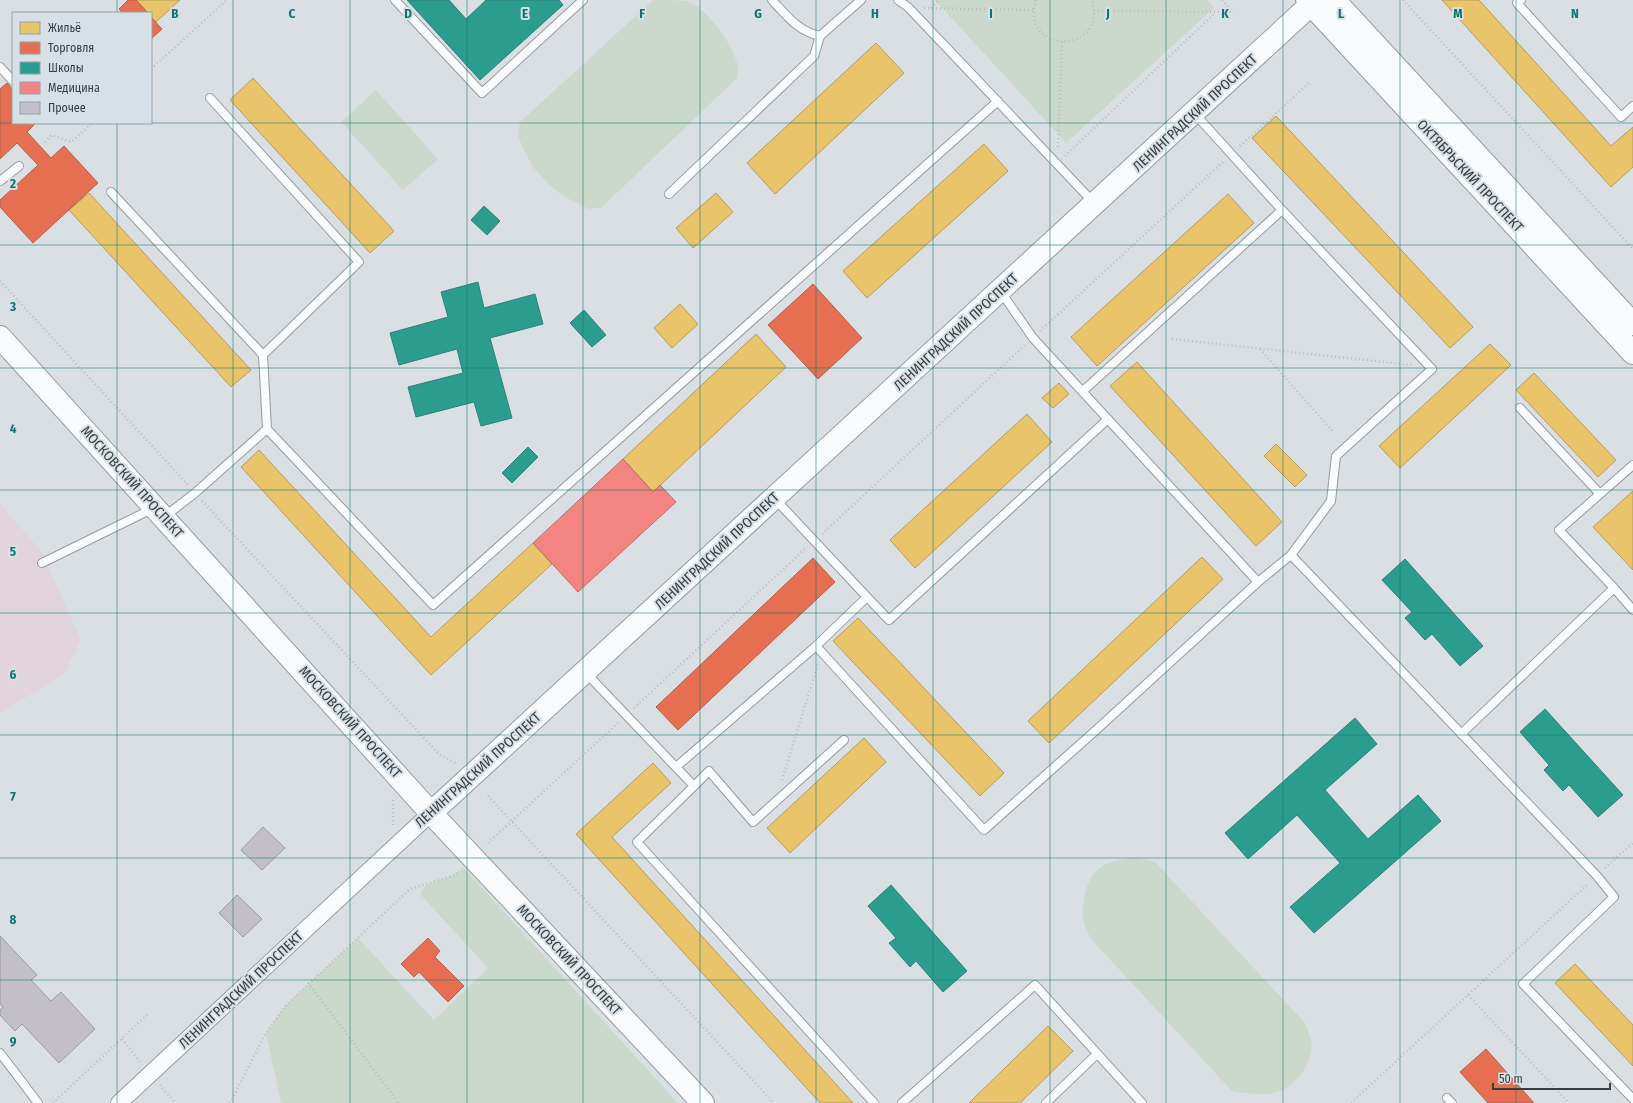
<svg xmlns="http://www.w3.org/2000/svg" width="1633" height="1103" font-family="'Fira Sans Condensed',sans-serif">
<style>
.industrial{fill:#e1d5db}
.green{fill:#cbd9cc}
.homes{fill:#e9c46a;stroke:#b49c5d}
.shops{fill:#e76f51;stroke:#b3604c}
.schools{fill:#2a9d8f;stroke:#2e8077}
.health{fill:#f28482;stroke:#ba6f6e}
.building{fill:#c3bfc6;stroke:#9a9a9e}
.lines{fill:none;stroke-linecap:round;stroke-linejoin:round}
.lane-casing{stroke:#96999c;stroke-width:10}
.street-casing{stroke:#96999c;stroke-width:18}
.secondary-casing{stroke:#96999c;stroke-width:24}
.path{stroke:#bcbebf;stroke-width:2.5;stroke-dasharray:1 3;stroke-linecap:butt}
.lane{stroke:#f9fafb;stroke-width:8}
.street{stroke:#f9fafb;stroke-width:16}
.secondary{stroke:#f9fafb;stroke-width:22}
.grid{fill:none;stroke:#0f766e;stroke-width:1;stroke-opacity:0.55}
.labels{text-anchor:middle;dominant-baseline:central;stroke-width:4;stroke-linejoin:round;paint-order:stroke}
.street-label{font-size:14px;fill:#393d40;stroke:#d7e0e7}
.grid-label{font-size:13px;text-anchor:middle;font-weight:bold;fill:#0f766e;stroke:#d7e0e7;stroke-width:4;stroke-linejoin:round;paint-order:stroke}
</style>
<rect width="100%" height="100%" fill="#dadfe4"/>
<path class="industrial" d="M0,504L41,551L81,640L64,674L0,713Z"/>
<path class="green" d="M653,0C663,0 678,0 687,1C707,8 732,43 737,63C739,67 737,73 737,78L602,207L589,209L563,196L549,185L533,167L522,146L518,135L520,122Z
M935,0H1207L1214,8L1066,143Z
M376,90L438,159L403,190L341,122Z
M1134,857L1155,862L1305,1023C1307,1029 1310,1035 1311,1041C1314,1065 1293,1091 1269,1094C1257,1095 1245,1093 1232,1091L1091,939C1088,933 1084,925 1083,918C1082,903 1086,876 1101,867C1110,861 1123,859 1134,857Z
M463,867L678,1103H281L266,1033L286,1005L358,938L434,1020L488,968L420,894L426,885L455,875Z"/>
<path class="homes" d="M136,0H180L156,22L151,17V13H148Z
M1442,0H1479L1611,146L1633,127V167L1611,187Z
M876,43L904,73L775,194L747,163Z
M253,78L394,231L370,253L230,100Z
M1276,116L1473,327L1450,348L1252,138Z
M984,144L1008,171L867,298L843,271Z
M89,193L251,370L231,387L69,210Z
M716,193L733,212L693,248L676,228Z
M1228,194L1254,223L1097,366L1071,337Z
M680,304L698,324L672,348L654,328Z
M756,334L786,367L653,492L623,459Z
M1490,344L1511,365L1400,468L1379,446Z
M1137,362L1282,522L1256,546L1110,386Z
M1534,373L1616,460L1598,477L1516,390Z
M1059,383L1069,394L1053,408L1042,398Z
M1027,414L1052,442L915,568L890,540Z
M1276,444L1307,475L1295,487L1264,456Z
M259,450L431,637L533,543L552,564L431,675L241,467Z
M1633,491V570L1593,527Z
M1202,557L1223,579L1049,743L1028,721Z
M858,618L1004,773L980,796L833,641Z
M864,738L886,762L790,853L767,828Z
M653,763L671,783L612,837L853,1103H820L576,834Z
M1575,964L1633,1025V1066L1555,983Z
M1048,1026L1073,1051L1020,1103H969Z"/>
<path class="shops" d="M128,0H136L148,13H123L119,9Z
M151,17L162,29L151,39Z
M7,83L13,90V123H36L27,132L51,158L64,146L98,183L33,243L0,207V200L38,165L17,143L0,159V89Z
M813,284L862,338L818,379L768,325Z
M813,558L835,582L678,730L656,707Z
M428,938L440,951L435,957L464,986L448,1002L419,972L414,977L401,964Z
M1486,1049L1534,1103H1488L1460,1072Z"/>
<path class="schools" d="M407,0H449L466,19L486,0H559L563,5L480,80Z
M484,206L500,221L487,235L471,220Z
M478,282L484,308L535,294L543,324L490,338L512,418L481,426L474,402L416,417L408,387L463,373L457,349L399,365L390,333L448,317L441,292Z
M584,310L606,335L592,347L570,323Z
M528,447L538,457L512,483L502,473Z
M1405,559L1483,646L1460,666L1432,634L1425,640L1405,618L1412,612L1382,580Z
M1545,709L1623,795L1598,817L1569,785L1563,791L1544,770L1549,765L1520,732Z
M1355,718L1377,744L1325,790L1368,839L1418,795L1441,821L1314,933L1290,907L1340,863L1297,815L1248,859L1225,833Z
M891,885L967,971L943,992L916,961L910,967L889,943L896,938L868,906Z"/>
<path class="health" d="M623,459L653,492L660,485L676,502L578,592L533,543Z"/>
<path class="building" d="M263,827L285,848L262,870L241,850Z
M237,895L262,919L243,937L219,913Z
M0,936L37,975L31,980L51,1001L61,992L95,1029L59,1063L22,1024L15,1031L0,1015V1010L3,1007L0,1004Z"/>
<g class="lines">
<defs>
<path id="lane" d="M395,0L482,93L583,0
M772,0C787,16 798,31 820,36
M898,0L908,7L1094,203
M1521,0L1517,3L1621,117L1633,106
M0,67L13,81
M210,98L359,262L263,355
M1195,114L1282,210L1432,369L1336,456L1331,501L1291,555
M0,181L19,166
M111,192L263,355L267,429L433,605L998,101
M669,194L814,56L820,36L861,0
M1001,292L1033,338L1258,582L1291,555L1597,876L1614,897L1523,984L1633,1099
M1083,391L1282,210
M1520,408L1599,493
M775,499L867,597L816,646L984,830L1095,731L1258,582
M164,517L195,493L267,429
M42,563L154,508
M1614,588L1559,530L1633,465
M867,597L889,620L1108,419
M585,672L694,786L637,842L874,1103
M1461,734L1614,588L1633,610
M676,767L816,646
M694,786L709,771L753,822L844,740
M0,1053L38,1103
M1447,1098L1452,1103
M902,1103L1035,985L1142,1103
M1046,1103L1097,1054"/>
<path id="street" d="M119,1103L431,813"/>
<path id="secondary" d="M1307,0L1633,353
M1334,0L1633,324
M0,337L431,813L703,1103
M431,813L1316,0"/>
</defs>
<use href="#lane" class="lane-casing"/>
<use href="#street" class="street-casing"/>
<use href="#secondary" class="secondary-casing"/>
<path class="path" d="M1036,0C1019,53 1107,57 1092,0
M1222,0L1233,12
M1403,0L1633,249
M924,8L1034,10
M931,8L939,0
M1094,11L1233,12
M151,69L227,0
M45,142L52,135L71,142L92,123
M1240,146L1309,83
M1058,147L1062,42
M1065,156L1215,13
M0,281L188,485
M1040,331L1223,162
M1172,339L1412,365
M1260,349L1334,433
M202,501L439,754L457,764
M822,534L1025,345
M634,708L806,548
M782,780L818,664
M488,796L774,1103
M393,825V800
M488,843L619,722
M1605,868L1633,843
M308,983L399,1103
M1468,995L1569,1103
M122,1039L141,1063
M160,1085L175,1103
M53,1103L149,1013
M230,1103L266,1033L286,1005L410,889L455,875L459,871
M1351,1103L1588,884"/>
<use href="#lane" class="lane"/>
<use href="#street" class="street"/>
<use href="#secondary" class="secondary"/>
</g>
<path class="grid" d="M117,0V13M233,0V1103M350,0V1103M467,0V1103M583,0V1103M700,0V1103M816,0V1103M933,0V1103M1050,0V1103M1166,0V1103M1283,0V1103M1400,0V1103M1516,0V1103M0,123H13M117,123V1103M151,123H1633M0,245H1633M0,368H1633M0,490H1633M0,613H1633M0,735H1633M0,858H1633M0,980H1633"/>
<g class="labels">
<g class="street-label">
<text transform="translate(1195 113) rotate(-43)">ЛЕНИНГРАДСКИЙ ПРОСПЕКТ</text>
<text transform="translate(1470 176) rotate(47)">ОКТЯБРЬСКИЙ ПРОСПЕКТ</text>
<text transform="translate(956 332) rotate(-43)">ЛЕНИНГРАДСКИЙ ПРОСПЕКТ</text>
<text transform="translate(132 482) rotate(48)">МОСКОВСКИЙ ПРОСПЕКТ</text>
<text transform="translate(717 551) rotate(-43)">ЛЕНИНГРАДСКИЙ ПРОСПЕКТ</text>
<text transform="translate(350 722) rotate(48)">МОСКОВСКИЙ ПРОСПЕКТ</text>
<text transform="translate(478 770) rotate(-42)">ЛЕНИНГРАДСКИЙ ПРОСПЕКТ</text>
<text transform="translate(569 960) rotate(47)">МОСКОВСКИЙ ПРОСПЕКТ</text>
<text transform="translate(241 990) rotate(-43)">ЛЕНИНГРАДСКИЙ ПРОСПЕКТ</text>
</g>
</g>
<g class="grid-label">
<text x="175" y="18">B</text>
<text x="292" y="18">C</text>
<text x="408" y="18">D</text>
<text x="525" y="18">E</text>
<text x="642" y="18">F</text>
<text x="758" y="18">G</text>
<text x="875" y="18">H</text>
<text x="991" y="18">I</text>
<text x="1108" y="18">J</text>
<text x="1225" y="18">K</text>
<text x="1341" y="18">L</text>
<text x="1458" y="18">M</text>
<text x="1575" y="18">N</text>
<text x="13" y="188">2</text>
<text x="13" y="311">3</text>
<text x="13" y="433">4</text>
<text x="13" y="556">5</text>
<text x="13" y="679">6</text>
<text x="13" y="801">7</text>
<text x="13" y="924">8</text>
<text x="13" y="1046">9</text>
</g>
<rect x="12" y="12" width="140" height="112" fill="#d7e0e7" stroke="#989fa4"/>
<rect x="20" y="22" width="20" height="12" fill="#e9c46a" stroke="#989fa4"/>
<text x="48" y="32" font-size="12" fill="#393d40">Жильё</text>
<rect x="20" y="42" width="20" height="12" fill="#e76f51" stroke="#989fa4"/>
<text x="48" y="52" font-size="12" fill="#393d40">Торговля</text>
<rect x="20" y="62" width="20" height="12" fill="#2a9d8f" stroke="#989fa4"/>
<text x="48" y="72" font-size="12" fill="#393d40">Школы</text>
<rect x="20" y="82" width="20" height="12" fill="#f28482" stroke="#989fa4"/>
<text x="48" y="92" font-size="12" fill="#393d40">Медицина</text>
<rect x="20" y="102" width="20" height="12" fill="#c3bfc6" stroke="#989fa4"/>
<text x="48" y="112" font-size="12" fill="#393d40">Прочее</text>
<path d="M1493 1083v6h117v-6" fill="none" stroke="#393d40" stroke-width="2"/>
<text x="1499" y="1083" font-size="12" fill="#393d40" stroke="#d7e0e7" stroke-width="3" paint-order="stroke">50 m</text>
</svg>
